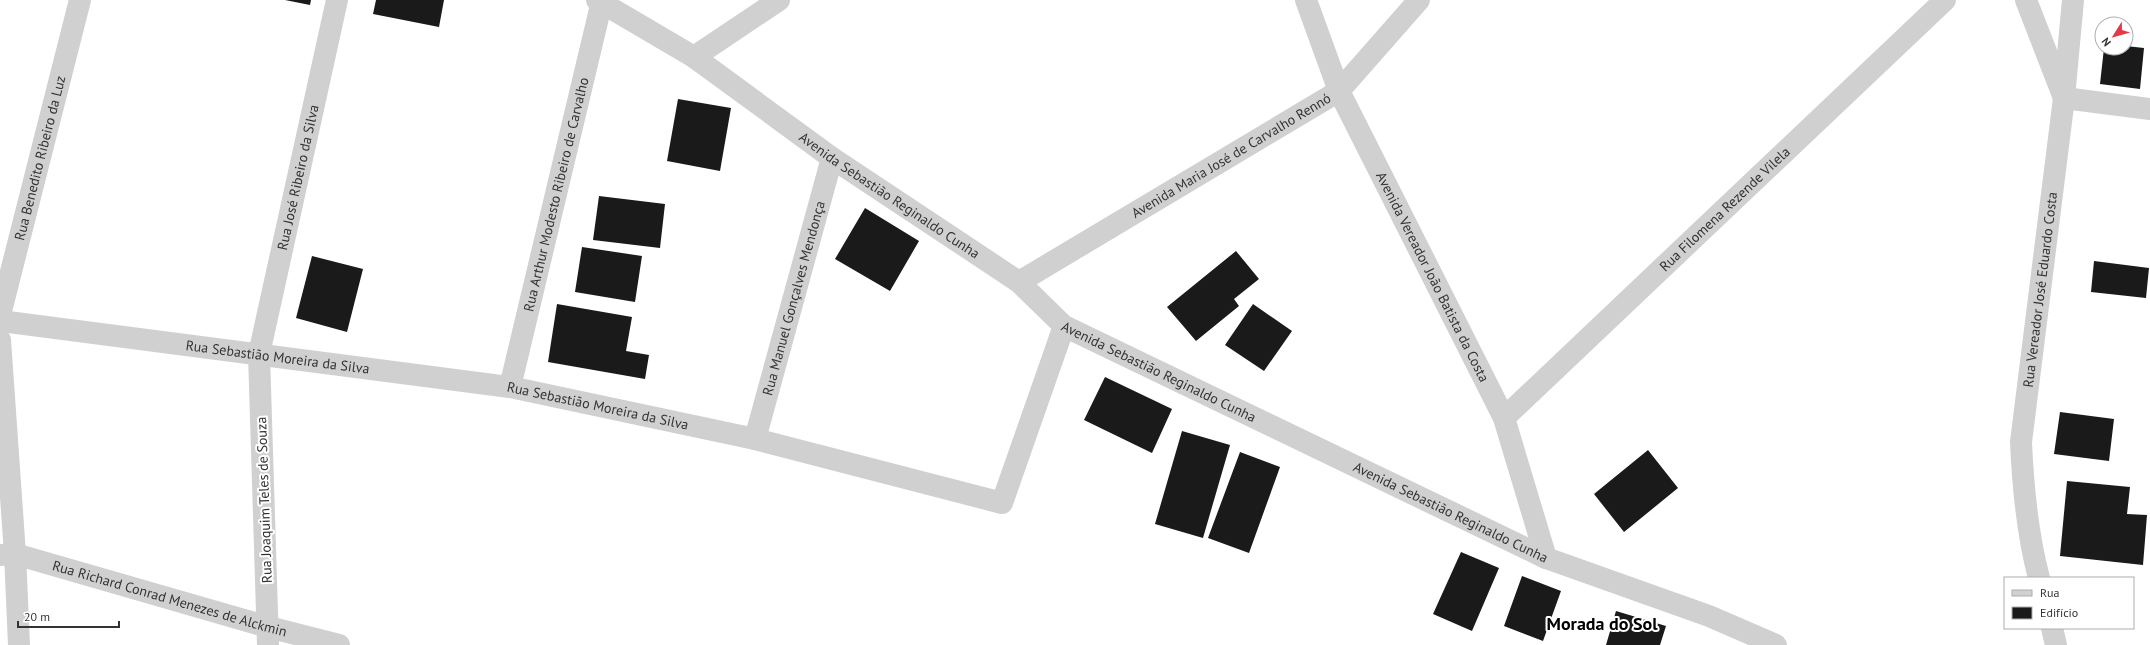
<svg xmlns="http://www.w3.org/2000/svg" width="2150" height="645" font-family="'PT Sans',sans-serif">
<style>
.building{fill:#1a1a1a}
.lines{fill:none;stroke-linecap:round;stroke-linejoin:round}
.minor{stroke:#d0d0d0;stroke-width:22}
.labels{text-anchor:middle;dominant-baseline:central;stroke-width:4;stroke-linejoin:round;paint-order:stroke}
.street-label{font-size:14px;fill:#333;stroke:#fff}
.district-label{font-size:18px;font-weight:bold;fill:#000;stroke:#fff}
</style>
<rect width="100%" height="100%" fill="#fff"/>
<path class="building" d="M285,0H311L310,5Z
M376,0H444L439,27L373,14Z
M2126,46L2144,48L2140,89L2100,84L2104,48H2126Z
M678,99L731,108L720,171L667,161Z
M599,196L665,204L660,248L593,240Z
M865,208L919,241L890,291L835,259Z
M582,247L642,256L635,302L575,292Z
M1236,251L1259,279L1234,299L1239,306L1196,341L1167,307Z
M312,256L363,269L347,332L296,318Z
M2094,261L2149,268L2146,298L2091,292Z
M557,304L632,317L626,351L649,355L645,379L548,362Z
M1253,304L1292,331L1264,371L1225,345Z
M1105,377L1172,409L1152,453L1084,420Z
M2060,412L2114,419L2109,461L2054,454Z
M1182,431L1230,445L1203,538L1155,524Z
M1648,450L1678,488L1624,532L1594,494Z
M1240,452L1280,467L1249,553L1208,538Z
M2067,481L2130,487L2127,514L2147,515L2143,565L2060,556Z
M1461,552L1499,568L1472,631L1433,614Z
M1522,576L1561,591L1543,641L1504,626Z
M1616,611L1666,626L1660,645H1606Z"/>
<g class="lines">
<g class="minor">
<path id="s1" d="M597,0L694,57L832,158L1019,282L1064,326L1546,558L1709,616L1776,645"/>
<path id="s2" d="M1306,0L1339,91L1504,418L1546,558"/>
<path d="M2026,0L2064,98L2150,109"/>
<path d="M694,57L779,0"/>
<path id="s3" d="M1019,282L1339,91L1419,0"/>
<path id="s4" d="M0,315L80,0"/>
<path id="s5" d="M0,321L510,387L755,439L1002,503L1064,326"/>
<path d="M0,340L15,554L19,645"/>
<path id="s6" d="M510,387L602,1"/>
<path id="s7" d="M1504,418L1945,0"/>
<path id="s8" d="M755,439L832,158"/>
<path id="s9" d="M0,555L15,554L268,627L339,645"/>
<path id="s10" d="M2039,578C2027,533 2023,488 2021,442L2064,98L2073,0"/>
<path d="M2052,628L2056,645"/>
<path id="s11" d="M268,645L259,354L337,0"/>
</g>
</g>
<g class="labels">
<g class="street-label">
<text stroke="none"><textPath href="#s3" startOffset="247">Avenida Maria José de Carvalho Rennó</textPath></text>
<text stroke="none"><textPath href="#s4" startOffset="162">Rua Benedito Ribeiro da Luz</textPath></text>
<text stroke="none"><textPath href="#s11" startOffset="472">Rua José Ribeiro da Silva</textPath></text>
<text stroke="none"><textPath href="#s6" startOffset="198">Rua Arthur Modesto Ribeiro de Carvalho</textPath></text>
<text stroke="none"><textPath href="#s1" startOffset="352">Avenida Sebastião Reginaldo Cunha</textPath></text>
<text stroke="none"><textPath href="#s7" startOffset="304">Rua Filomena Rezende Vilela</textPath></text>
<text stroke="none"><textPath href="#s2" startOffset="305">Avenida Vereador João Batista da Costa</textPath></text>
<text stroke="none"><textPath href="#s10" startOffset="291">Rua Vereador José Eduardo Costa</textPath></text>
<text stroke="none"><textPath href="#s8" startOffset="146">Rua Manuel Gonçalves Mendonça</textPath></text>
<text stroke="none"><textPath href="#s5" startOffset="280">Rua Sebastião Moreira da Silva</textPath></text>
<text stroke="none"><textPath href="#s1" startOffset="676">Avenida Sebastião Reginaldo Cunha</textPath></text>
<text stroke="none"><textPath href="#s5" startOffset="604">Rua Sebastião Moreira da Silva</textPath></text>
<text transform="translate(264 500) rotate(-92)">Rua Joaquim Teles de Souza</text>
<text stroke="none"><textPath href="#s1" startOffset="1000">Avenida Sebastião Reginaldo Cunha</textPath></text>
<text stroke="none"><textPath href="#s9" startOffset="176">Rua Richard Conrad Menezes de Alckmin</textPath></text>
</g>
<g class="district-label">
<text x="1602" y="623">Morada do Sol</text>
</g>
</g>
<rect x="2004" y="577" width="130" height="52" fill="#ffffff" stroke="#adadad"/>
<rect x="2012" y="590" width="20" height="6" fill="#d0d0d0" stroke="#adadad"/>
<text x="2040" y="597" font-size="12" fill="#333333">Rua</text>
<rect x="2012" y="607" width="20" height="12" fill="#1a1a1a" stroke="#adadad"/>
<text x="2040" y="617" font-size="12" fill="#333333">Edifício</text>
<g transform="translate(2114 36) rotate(233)"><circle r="19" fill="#ffffff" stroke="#adadad"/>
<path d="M0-3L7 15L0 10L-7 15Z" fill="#e63946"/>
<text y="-6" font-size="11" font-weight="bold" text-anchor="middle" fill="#333333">N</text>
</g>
<path d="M18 621v6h101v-6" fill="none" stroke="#333333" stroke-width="2"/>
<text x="24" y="621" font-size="12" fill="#333333" stroke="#ffffff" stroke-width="3" paint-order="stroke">20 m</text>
</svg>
